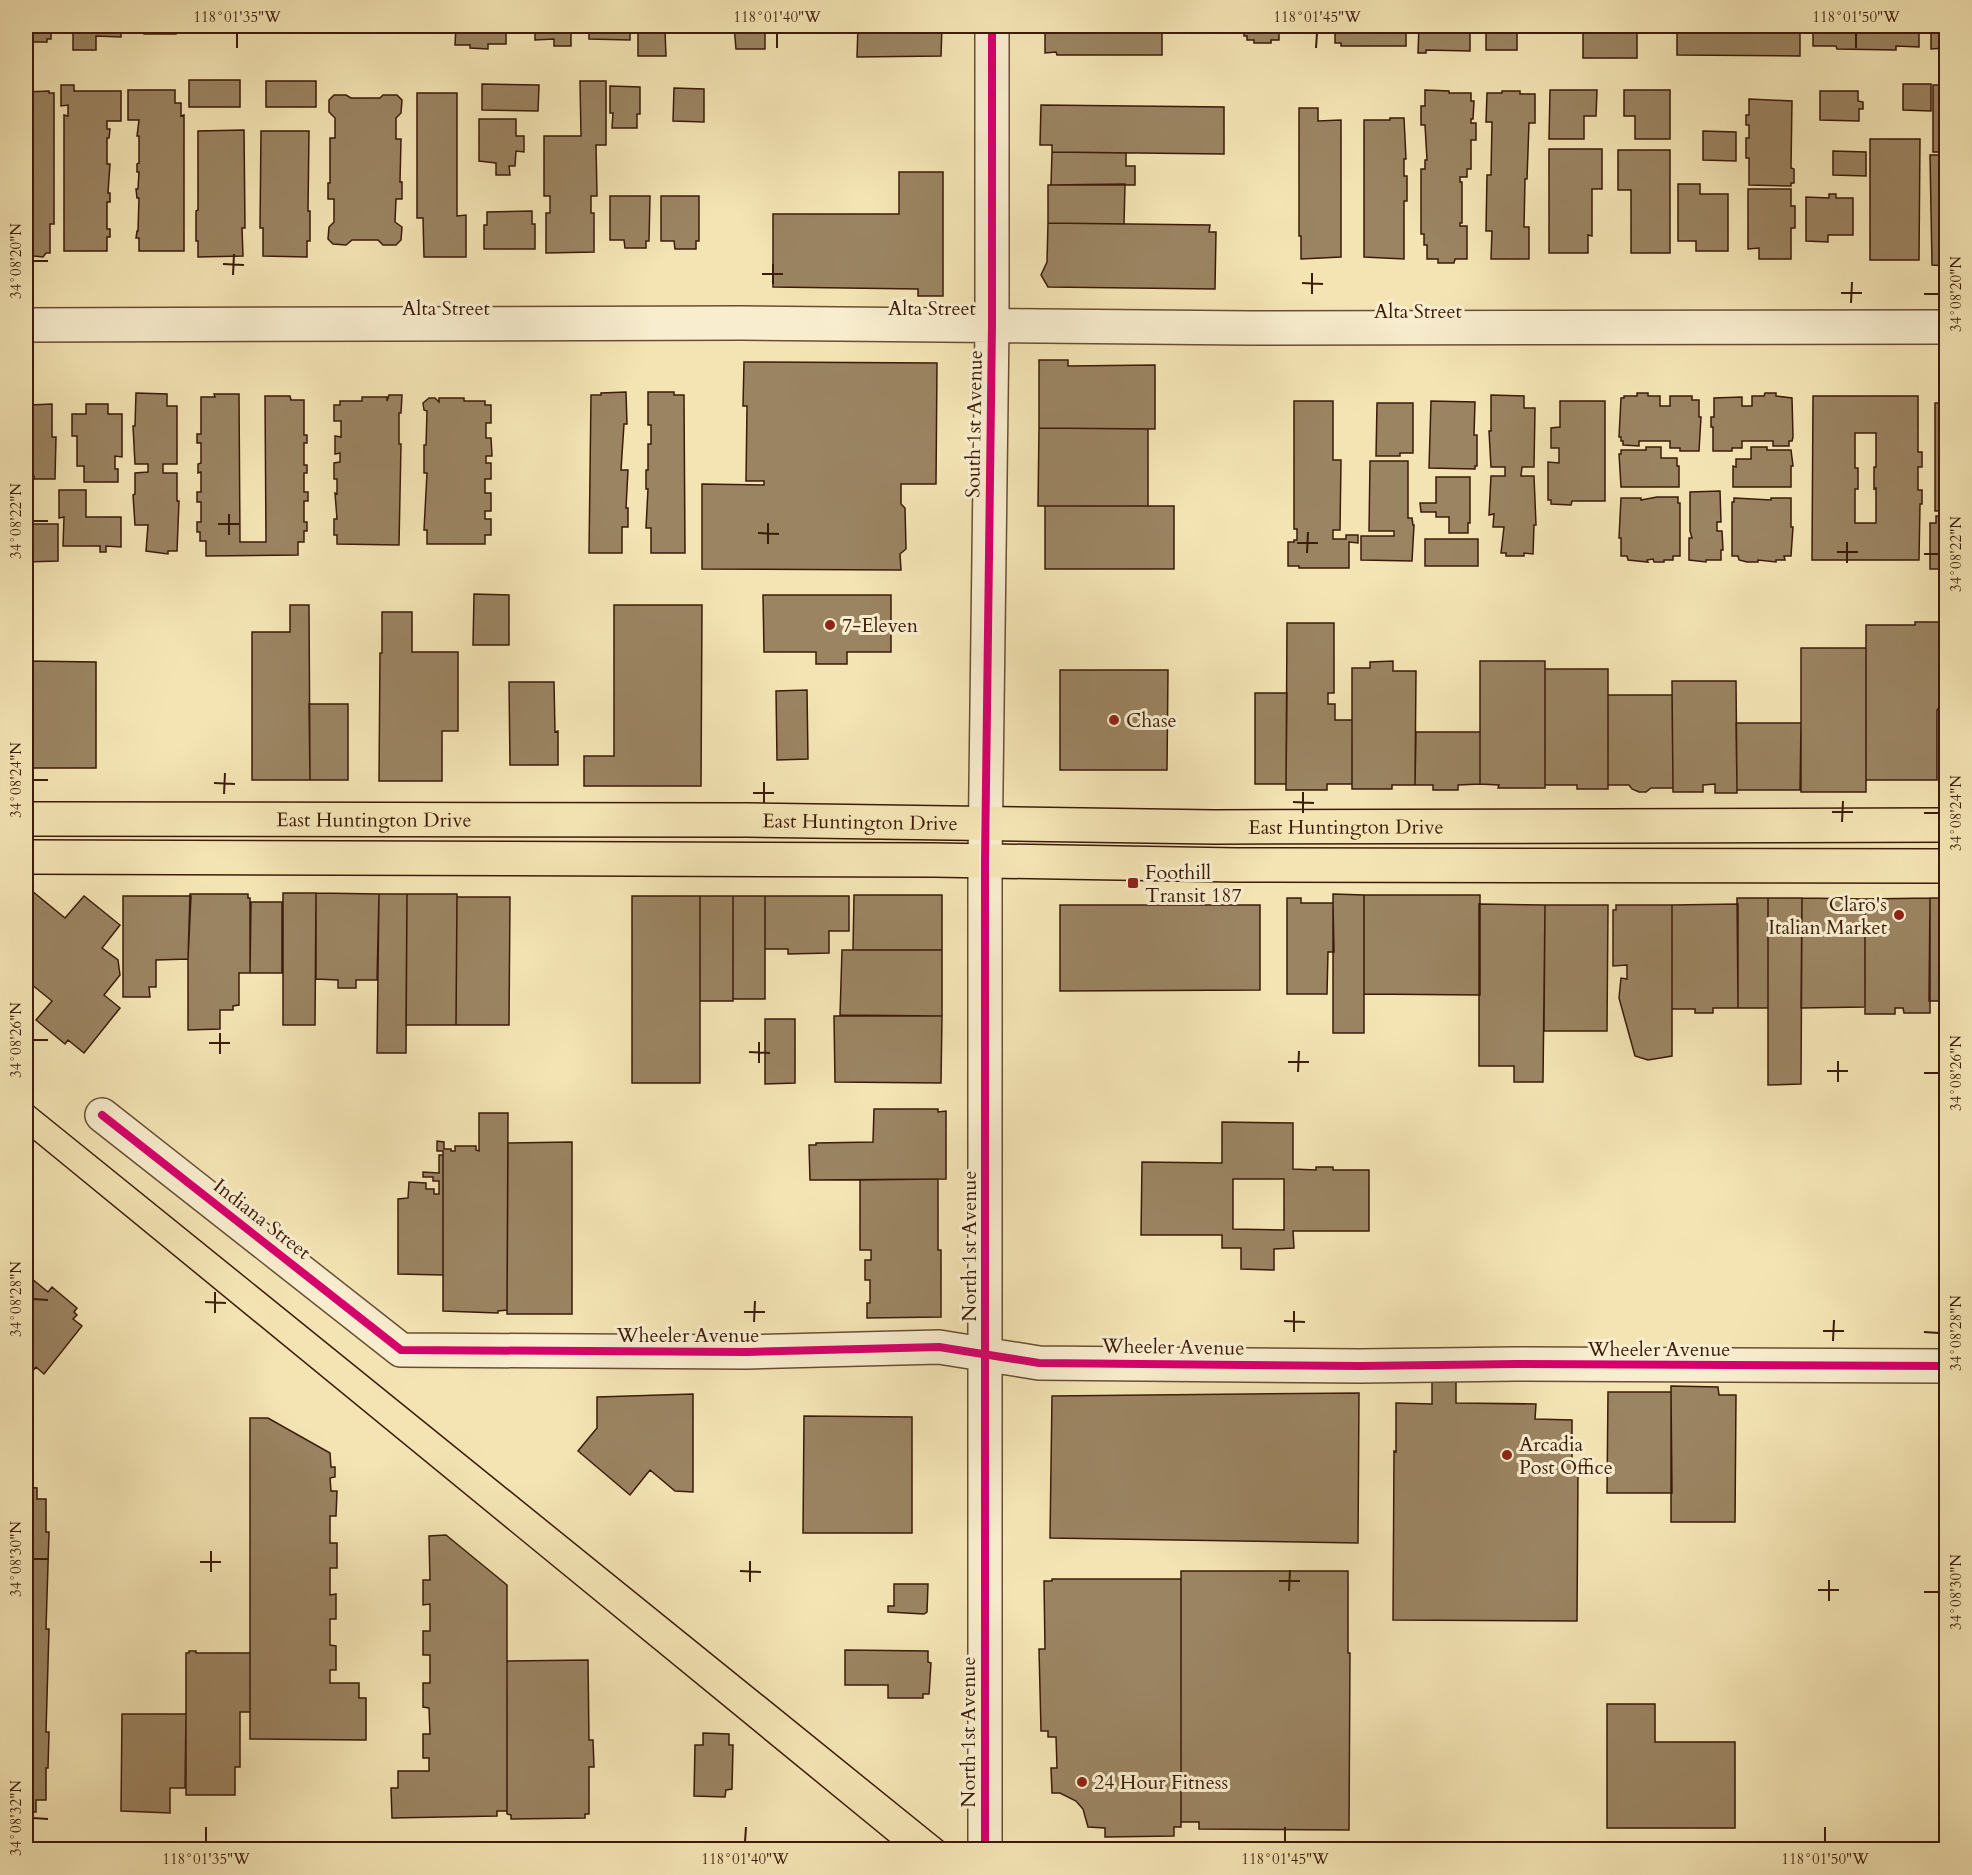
<svg xmlns="http://www.w3.org/2000/svg" width="1972" height="1875" font-family="Cardo,serif">
<style>
.building{fill:#9b8462;stroke:#3b1b0a;stroke-width:1.5;fill-rule:evenodd}
.lines{fill:none;stroke-linecap:round;stroke-linejoin:round}
.minor-casing{stroke:#694d34;stroke-width:36}
.major-casing{stroke:#3b1b0a;stroke-width:36}
.minor{stroke:#f8edce;stroke-width:33}
.major{stroke:#f4e4b4;stroke-width:33}
.tram{stroke:#3b1b0a;stroke-width:1.5}
.cycleway-casing{stroke:#f8edce;stroke-width:11}
.cycleway{stroke:#d6006c;stroke-width:8}
.ticks{fill:none;stroke:#3b1b0a;stroke-width:2}
.poi-dot{fill:#8f2418;stroke:#f8edce;stroke-width:2}
.labels{text-anchor:middle;dominant-baseline:central;stroke-width:6;stroke-linejoin:round;paint-order:stroke}
.street-label{font-size:20px;fill:#3b1b0a;stroke:#f8edce}
.poi-label{font-size:20px;fill:#3b1b0a;stroke:#f8edce;text-anchor:start}
.neatline{fill:none;stroke:#3b1b0a;stroke-width:2}
.ticks-label{font-size:15px;text-anchor:middle;fill:#3b1b0a}
</style>
<rect width="100%" height="100%" fill="#f4e4b4"/>
<filter id="stains"><feTurbulence type="fractalNoise" baseFrequency=".00333" numOctaves="4"/><feColorMatrix values="0 0 0 0 .2 0 0 0 0 .09 0 0 0 0 .02 0 0 0 .5 -.17"/></filter>
<radialGradient id="worn" r=".72"><stop offset=".6" stop-color="#630" stop-opacity="0"/><stop offset="1" stop-color="#630" stop-opacity=".3"/></radialGradient>
<path class="building" d="M26,26H51V39H47V42H26Z
M73,26H121V37L96,36V50H73Z
M137,26H176V34H144V31H137Z
M202,26H244H240V32L202,31Z
M456,26H506V44H488V49L470,48V45H455Z
M535,26H571V46H554V39L535,40Z
M577,26H630V40L589,39V32L577,31Z
M734,26H765V49H736Z
M858,26H942L941,56L857,57Z
M1045,26H1162V55H1057L1056,52L1045,53Z
M1244,26H1279V40H1271V43H1254V40H1247V36H1244Z
M1335,26H1408V28H1406V46H1341V43H1335Z
M1419,26H1470V51L1426,50V53H1418Z
M1486,26H1526V30H1517V50H1486Z
M1813,26H1919V47L1896,46V50L1837,49L1836,46H1813Z
M1931,26H1946V48L1931,49Z
M1677,27L1800,28V56L1677,55Z
M638,30H665L666,56H638Z
M1583,32H1637V58H1583Z
M189,80H240V107H189Z
M266,81H316V107H266Z
M580,81H606V145H596L597,196H591V213H594V252L546,253V213H550V196H544V136H581Z
M482,84L539,85L538,111L482,110Z
M1903,84H1931V111L1903,110Z
M61,85H74V91H121V121H107V129H110L109,138H107V164H110L108,193H110V202H107V229H110V237H107V251H64V115L68,116V105L61,106Z
M1933,85H1946V152H1933Z
M610,86L640,87V114H637V128H612L613,113H610Z
M674,88L704,89V122L673,121Z
M128,90H175V103H181V116L184,115V251H139V238H136L137,231H138L139,198H137L136,189H138L139,172H137V164L139,163V136H137L139,120H128Z
M1425,90L1449,91V93H1471V101H1474L1473,119H1471V123H1476V140H1471V169H1467V177H1460V182H1462V223H1460V226H1467V259H1455L1454,263H1438V259H1427V245H1424V234H1421V169H1425V160H1427L1425,125H1421V106H1425Z
M1550,90H1597L1596,116H1584V139H1549Z
M1624,90H1670V139H1635V116H1624Z
M49,91V93H54V224H50V253H46L43,257L34,256L30,253H26V92Z
M1502,91H1520V94H1535V123H1529L1527,179H1525L1524,227H1529V259H1491L1492,231H1486L1487,175H1491L1492,122H1486L1487,93H1502Z
M1820,91H1858V101L1863,102V109H1859V121L1820,120Z
M417,93H457V216L466,215V257H424L423,218H417Z
M334,95H346L351,98H380L383,95H397L402,100L401,113L396,118V139H401L400,182H402V199H396L395,222L402,227L401,240L396,245H383L378,240H352L346,245L333,244L328,239L329,227L334,222V199H328V183H330V138H335V118L329,112V100Z
M1749,99L1792,101L1791,168L1794,169V183H1791V186L1749,185V158H1746V138H1749V125H1746V115H1749Z
M1041,105L1224,107V154L1052,152V145H1040Z
M1299,108H1318V121L1341,120V257L1301,259V236H1299Z
M1390,118H1404L1406,159H1404V176H1407V201H1404V259L1364,257V120H1390Z
M479,119H516V136H524V152L516,151L515,166H509L510,175H496V163L479,161Z
M244,130L245,228H242L243,256L198,257V241H196V211L198,210V131Z
M261,131H309L308,211H310V241H307V257L263,256V228H260Z
M1703,131L1736,132V161L1703,160Z
M1870,139H1920L1919,260H1870Z
M1549,149H1602V189H1592V236L1588,235V253H1549Z
M1618,150H1670V253H1631V190H1618Z
M1833,151L1866,152V176L1833,175Z
M1052,152L1126,153V166H1135V185H1051Z
M1930,155H1946V266L1932,265Z
M899,172H943V296H918V289L773,287V214H899Z
M1125,184L1124,224L1048,223V185Z
M1678,184H1700V194H1728V251H1696V241H1678Z
M1748,189H1791V206H1795V228H1791V259H1759V248L1748,249Z
M1829,194H1836V198H1853V235H1828V242L1806,241V197L1829,198Z
M610,196H650L649,241H646V248H625L624,240H610Z
M661,196H699V241H696V249H675L674,241H661Z
M532,211V224H535V249H484V225H487V212Z
M1048,223L1210,225L1209,232H1216L1215,289L1048,287L1041,275L1047,262Z
M1039,360H1068V366L1155,365V429L1039,428Z
M744,362L937,363L936,484H901V504L905,508L906,549L900,554L901,570L702,569V484L764,485V481H746L747,406H743Z
M626,392L627,424H624L621,470H628L626,508H628V527H622V553H589L591,395H601V393Z
M648,392H674V395H684L685,553H651V528H646L648,489H646V470H648V444H651V425H648Z
M136,393L167,394V406H177V464H163V473H177V501H179L177,551H168V554L146,551L148,525H135L133,495L135,494V473L148,472V464H135L133,426H135Z
M1637,393H1648V396H1660V406H1670V396H1692V400H1699V417H1701L1699,451H1680V448H1670V441H1639V446L1623,445V441H1621V437H1619L1621,398H1624V396H1637Z
M1765,393H1776V396L1792,398L1793,437L1792,441H1789V446H1773V441H1742V448H1732V451H1713V427H1711V417H1714V398L1742,397V406H1752V396H1764Z
M214,394H239L240,542H266L265,396H290L291,400H304V435H307V443H304V465H307V473H304V492H308V501H304V522H307V531H304V542H298V555L206,556V541H200V532H197V522H201V502H197V492H201V472L198,473V464L201,463V443H197V434H201V397H215Z
M389,395H402L401,413H399V444H401L399,545L337,544V535H334V519H337L335,493L337,494V479H334V463L340,462V453L335,454V436L341,437V421H334V405H340V401H362V397H387V401Z
M1491,395L1524,396V408H1535L1534,467H1522L1521,476H1534L1536,525H1534L1533,554L1524,553V556H1506V553H1501L1504,527H1493L1494,514L1489,515L1491,476H1505V467H1491L1489,431H1491Z
M1813,396H1918V452H1922V467H1918V490H1922V504H1920L1919,560H1812ZM1855,433H1876V467H1874V489L1876,488V523H1855V489H1858V468H1855Z
M429,398H435L439,402V398H464V401H485V405H491V423H486V438H491L492,456H486V463H491V479H485V493H491V511H485V519H491V535H485V544H427V530H424L427,473H424V445H426L427,411L424,410L423,403Z
M1294,401H1333V460H1341L1340,530H1333V539H1346V535H1358V543L1349,542V568H1299V566H1288V542H1294V540H1297V529H1294Z
M1431,401L1475,402L1474,435H1477V466H1475V469L1429,468Z
M1560,401H1605V501H1572L1571,505L1551,504V500H1548V462L1559,463V448H1551V428L1560,427Z
M1377,403H1413V453H1400V456H1376Z
M1935,403H1946V511H1935Z
M52,404V437H56L55,479H34V476H26V413H30V405Z
M86,404H108V414H122V457L115,456V469H118V482H84V466H77V436H72V414H86Z
M1039,428L1148,429V506H1038Z
M1646,447H1661V458H1677V466H1679V487H1621L1619,454H1621V450H1646Z
M1751,447H1767V450H1791L1793,466H1791V487H1733V466L1736,467V459H1751Z
M1370,461H1408V518H1412L1413,525H1414L1412,561L1361,560V536H1394V531H1369Z
M1436,477H1470V523H1468V533H1449V517H1436V512H1421L1420,503H1436Z
M59,490H86V517H121V547L106,546V552H100V546H63L64,517L59,518Z
M1720,491L1721,522H1717V531H1722L1723,550H1721V560H1706V562L1689,560V538H1692L1690,531V492Z
M1657,497H1678V503H1680V556H1673V560H1664V562H1654L1653,559L1647,560L1648,562L1628,560L1627,556H1621V538H1619L1621,498H1641V500Z
M1734,498L1771,500V498H1791V527H1793L1791,556H1784L1785,560H1776V562L1758,560V562H1747L1739,560L1738,556H1732V502H1734Z
M1045,506H1174V569H1045Z
M1936,516H1946V569H1930V523H1936Z
M32,524H58V561L26,562V545H29V541H32Z
M1425,539H1478V566H1425Z
M474,594L509,595V645H473Z
M763,595H891V652H847V664H816V652H764Z
M290,605H309L310,780H252V632H290Z
M614,605H702L701,786H584V756H614Z
M382,612H412V652H458V731H442V781H379L380,653H382Z
M1915,622H1946V700L1937,710V780H1866V625H1915Z
M1287,623H1334V693H1328V704H1335V720H1352V784H1327V790H1286Z
M1801,648H1866V792H1801Z
M26,661L96,662V768H26Z
M1393,661V671H1416L1415,785H1392V789H1352V668H1370V662Z
M1480,661H1545V788H1498L1499,785L1480,784Z
M1545,669H1608V789H1577V785H1545Z
M1060,670H1168L1167,770H1060Z
M1672,681H1736L1737,793H1715V784L1703,785V792H1673Z
M509,682H554L555,732L558,731V765H510Z
M807,690L808,759L777,760L776,691Z
M1255,693H1287L1286,784H1255Z
M1608,695H1672L1673,788H1651L1646,792H1639L1632,789L1629,785H1608Z
M309,704H348V780H310Z
M1736,723H1801L1800,790H1737Z
M1416,732H1480V784L1458,785V790H1433V785H1415Z
M32,891L65,918L84,896L120,925L102,948L118,960L120,975L104,995L120,1008L84,1053L68,1040L65,1044L36,1020L52,1001L26,980V899Z
M283,893H316L315,1025H283Z
M316,893L379,894L377,980H356V988H338V980L316,979Z
M190,894H248V898H250V973H239V1005L233,1006V1010H220V1029L188,1030V959Z
M379,894H407L406,1053H377Z
M407,894H457L456,1025H406Z
M1333,894L1364,895V1033H1333Z
M854,895H942V950H853Z
M1364,895H1480V995L1364,994Z
M123,896H191L188,959L156,960V987H149L150,997H123Z
M632,896H700V1083H632Z
M700,896H733V1001H700Z
M733,896H765V999H733Z
M765,896H849V931H829V953L788,954V949H765Z
M457,897H510L509,1025H456Z
M1287,898H1301V903H1333L1334,952H1328L1327,994H1287Z
M1737,898H1768V1008H1738Z
M1768,898H1802L1801,1084L1768,1085Z
M1802,898L1865,899V1007L1801,1008Z
M1930,898V1013H1904L1903,1008H1895V1014H1865V899Z
M1930,898H1946V1001H1929Z
M251,902H282V973H250Z
M1479,904L1545,905L1543,1082H1514V1066H1479Z
M1738,904V1008H1713V1013H1695V1009H1672V905Z
M1060,905H1260V990L1060,991Z
M1545,905H1608L1607,1031H1544Z
M1616,905H1672V1056L1648,1060L1635,1056L1619,998L1621,978L1627,979V965L1613,966V910H1616Z
M842,950H942V1016L840,1015Z
M834,1016H942L941,1083L835,1082Z
M765,1019H795V1083L765,1084Z
M874,1109H938V1112L946,1111V1179L810,1180L809,1145H816V1143L873,1142Z
M479,1113H508L507,1310L498,1311V1313L443,1311V1151H437V1141L444,1142V1149H451V1151H455V1146H476V1150L479,1151Z
M1222,1122L1293,1123V1169L1316,1170V1167H1333V1170H1369V1231H1293L1294,1248L1274,1249V1270L1241,1269V1248H1222V1235H1141L1142,1162L1222,1163ZM1233,1179H1284V1230L1233,1229Z
M572,1142V1314H507L508,1143Z
M439,1155H443V1275L398,1274V1199L408,1198L409,1182L426,1183V1189H434V1194H439V1181H433V1177H423V1172L439,1173Z
M938,1179V1250H941V1317L867,1318V1303H870V1280H865V1260H871V1250H860V1180Z
M26,1274L48,1292L52,1287L77,1308L74,1312L77,1315L73,1319L82,1326L44,1374L36,1367L32,1372L28,1369L26,1372Z
M1432,1378H1456V1403L1536,1404L1535,1419L1572,1420V1470L1578,1471L1577,1621L1393,1620L1394,1451L1396,1452V1403L1432,1404Z
M1671,1386L1718,1387L1719,1395H1736L1735,1522H1671Z
M1608,1392H1671L1672,1493H1607Z
M1359,1393L1358,1543L1050,1538L1052,1396Z
M693,1394V1492L675,1491L650,1470L630,1495L578,1451L597,1428V1397Z
M804,1416L912,1417V1533H803Z
M250,1418H268L330,1453L331,1467H335V1477L330,1478L331,1491H337L336,1516H330V1543H337V1568H330V1595L336,1594V1619H330V1645L336,1646V1670H330V1683H359V1698H366V1740L250,1739Z
M26,1487L37,1488V1499H46V1532H49L46,1629H49L46,1732H49L48,1768H46V1800H36V1812H26Z
M446,1535L507,1585V1811H497V1816L392,1818L391,1788H398V1771H429V1758H423V1734H430L429,1708L423,1707V1683H430V1655H423V1631H430V1604L423,1605V1580H430L429,1536Z
M1181,1571H1348V1653H1350L1349,1830L1199,1829V1822H1181Z
M1052,1579H1181V1827H1174V1836L1105,1837V1828L1088,1827L1083,1809L1076,1801L1060,1793H1052L1051,1768H1057L1056,1737H1048V1731H1041L1039,1649H1045L1044,1581H1052Z
M894,1584H928L927,1612L924,1614L888,1612V1606H894Z
M845,1650L928,1651V1662L931,1663L929,1694H923V1698H888V1685H845Z
M189,1651H196V1653H250V1712H240V1767H235V1795H186V1653H189Z
M588,1660L589,1740H593L594,1767H589V1814H585V1818L511,1819V1815L507,1814V1661Z
M1607,1704H1655V1742H1735V1828H1607Z
M122,1714H186L185,1788H170V1813L121,1811Z
M703,1733L729,1734V1745H733L732,1789L726,1790L725,1797L694,1796L695,1745H703Z"/>
<g class="lines">
<defs>
<path id="minor" d="M26,325L742,323L1250,328L1946,327
M102,1115L401,1350L747,1352L939,1347L1039,1363L1360,1366L1516,1364L1946,1366
M985,1850V861L992,325V26"/>
<g id="major">
<path id="s1" d="M26,819L748,820L1214,827L1946,825"/>
<path d="M26,857L935,860L1236,865L1946,866"/>
</g>
</defs>
<use href="#minor" class="minor-casing"/>
<use href="#major" class="major-casing"/>
<use href="#minor" class="minor"/>
<use href="#major" class="major"/>
<path class="tram" d="M26,1100L954,1850
M26,1134L900,1850"/>
<defs>
<path id="cycleway" d="M102,1115L401,1350L747,1352L939,1347L1039,1363L1360,1366L1516,1364L1946,1366
M985,1850V861L992,325V26"/>
</defs>
<use href="#cycleway" class="cycleway-casing"/>
<use href="#cycleway" class="cycleway"/>
</g>
<path class="ticks" d="M237,48V33M777,48V33M1316,48L1317,33M1856,48V33M33,261H48M223,264L244,265M762,274H783M233,275L234,254M1302,283L1323,284M773,284V264M1841,293H1862M1312,294V273M1924,294H1939M1851,303L1852,282M33,521H48M218,524H239M758,533L779,534M229,535V514M1297,543H1318M768,544V523M1837,552H1858M1307,553L1308,532M1924,554H1939M1847,563V542M33,780H48M214,783L235,784M753,793H774M224,794L225,773M1293,802L1314,803M764,803V782M1832,812H1853M1303,813V792M1924,813H1939M1842,822L1843,801M33,1040H48M209,1043H230M749,1052L770,1053M220,1054V1033M1288,1062H1309M759,1063V1042M1827,1071H1848M1298,1072L1299,1051M1924,1073H1939M1838,1082V1061M33,1299L48,1300M205,1302L226,1303M744,1312H765M215,1313V1292M1284,1321L1305,1322M754,1322L755,1301M1823,1331H1844M1294,1332V1311M1924,1332L1939,1333M1833,1341L1834,1320M33,1559H48M200,1562H221M740,1571L761,1572M211,1572V1551M1279,1581H1300M750,1582V1561M1818,1590H1839M1289,1591L1290,1570M1924,1592H1939M1829,1601V1580M33,1818L48,1819M206,1842V1827M745,1842L746,1827M1285,1842V1827M1825,1842V1827"/>
<g class="poi-dot">
<circle cx="830" cy="625" r="6"/>
<circle cx="1114" cy="720" r="6"/>
<rect x="1127" y="877" width="12" height="12" rx="3"/>
<circle cx="1899" cy="915" r="6"/>
<circle cx="1507" cy="1455" r="6"/>
<circle cx="1082" cy="1782" r="6"/>
</g>
<g class="labels">
<g class="street-label">
<text x="446" y="308">Alta Street</text>
<text x="932" y="308">Alta Street</text>
<text x="1418" y="311">Alta Street</text>
<text transform="translate(974 424) rotate(-89)">South 1st Avenue</text>
<text stroke="none"><textPath href="#s1" startOffset="348">East Huntington Drive</textPath></text>
<text stroke="none"><textPath href="#s1" startOffset="834">East Huntington Drive</textPath></text>
<text stroke="none"><textPath href="#s1" startOffset="1320">East Huntington Drive</textPath></text>
<text transform="translate(262 1219) rotate(38)">Indiana Street</text>
<text transform="translate(969 1246) rotate(-90)">North 1st Avenue</text>
<text x="688" y="1335">Wheeler Avenue</text>
<text transform="translate(1173 1347) rotate(1)">Wheeler Avenue</text>
<text x="1659" y="1349">Wheeler Avenue</text>
<text transform="translate(968 1732) rotate(-90)">North 1st Avenue</text>
</g>
<g class="poi-label">
<text x="842" y="625">7-Eleven</text>
<text x="1126" y="720">Chase</text>
<text x="1145" y="872">Foothill<tspan x="1145" dy="23">Transit 187</tspan></text>
<text x="1887" y="904" text-anchor="end">Claro's<tspan x="1887" dy="23">Italian Market</tspan></text>
<text x="1519" y="1444">Arcadia<tspan x="1519" dy="23">Post Office</tspan></text>
<text x="1094" y="1782">24 Hour Fitness</text>
</g>
</g>
<rect width="1972" height="1875" fill="none" stroke="#f4e4b4" stroke-width="66"/>
<rect x="33" y="33" width="1906" height="1809" class="neatline"/>
<g class="ticks-label">
<text x="237" y="22">118°01'35"W</text>
<text x="777" y="22">118°01'40"W</text>
<text x="1317" y="22">118°01'45"W</text>
<text x="1856" y="22">118°01'50"W</text>
<text transform="translate(16 261) rotate(-90)" y="5">34°08'20"N</text>
<text transform="translate(1956 294) rotate(-90)" y="5">34°08'20"N</text>
<text transform="translate(16 521) rotate(-90)" y="5">34°08'22"N</text>
<text transform="translate(1956 554) rotate(-90)" y="5">34°08'22"N</text>
<text transform="translate(16 780) rotate(-90)" y="5">34°08'24"N</text>
<text transform="translate(1956 813) rotate(-90)" y="5">34°08'24"N</text>
<text transform="translate(16 1040) rotate(-90)" y="5">34°08'26"N</text>
<text transform="translate(1956 1073) rotate(-90)" y="5">34°08'26"N</text>
<text transform="translate(16 1299) rotate(-90)" y="5">34°08'28"N</text>
<text transform="translate(1956 1333) rotate(-90)" y="5">34°08'28"N</text>
<text transform="translate(16 1559) rotate(-90)" y="5">34°08'30"N</text>
<text transform="translate(1956 1592) rotate(-90)" y="5">34°08'30"N</text>
<text transform="translate(16 1818) rotate(-90)" y="5">34°08'32"N</text>
<text x="206" y="1864">118°01'35"W</text>
<text x="745" y="1864">118°01'40"W</text>
<text x="1285" y="1864">118°01'45"W</text>
<text x="1825" y="1864">118°01'50"W</text>
</g>
<rect width="100%" height="100%" filter="url(#stains)"/>
<rect width="100%" height="100%" fill="url(#worn)"/>
</svg>
